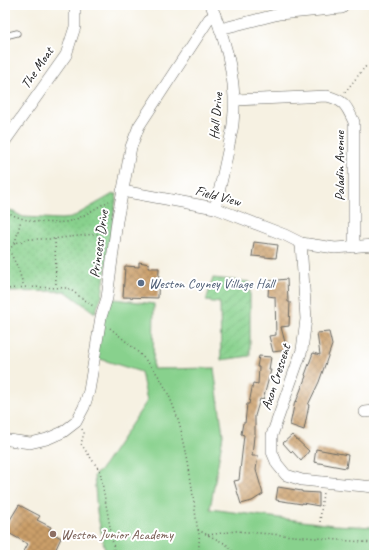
<svg xmlns="http://www.w3.org/2000/svg" width="379" height="560" font-family="Caveat,sans-serif">
<defs>
<pattern id="park-dots" width="8" height="8" patternUnits="userSpaceOnUse"><rect width="8" height="8" fill="#88d18d"/><path d="M2 2h.1M6 6h.1" fill="none" stroke="#75b379" stroke-width="1.8" stroke-linecap="round"/></pattern>
<pattern id="garden-furrows" width="10" height="10" patternUnits="userSpaceOnUse"><rect width="10" height="10" fill="#88d18d"/><path d="M-1 1l2-2M0 10L10 0M9 11l2-2" fill="none" stroke="#75b379"/></pattern>
<pattern id="building-cross-hatch" width="8" height="8" patternUnits="userSpaceOnUse"><rect width="8" height="8" fill="#cb9f69"/><path d="M0 0l8 8M0 8l8-8" fill="none" stroke="#a48156"/></pattern>
</defs>
<rect width="100%" height="100%" fill="#fff"/>
<filter id="ink" filterUnits="userSpaceOnUse"><feTurbulence type="fractalNoise" baseFrequency=".025" numOctaves="2"/><feDisplacementMap in="SourceGraphic" scale="8" xChannelSelector="R" yChannelSelector="G"/><feConvolveMatrix kernelMatrix="1 2 1 2 8 2 1 2 1" color-interpolation-filters="sRGB"/></filter>
<filter id="wash" filterUnits="userSpaceOnUse"><feTurbulence type="fractalNoise" baseFrequency=".012" numOctaves="4" result="noise"/><feDisplacementMap in="SourceGraphic" scale="16" xChannelSelector="R" yChannelSelector="G"/><feGaussianBlur stdDeviation="0.9" result="paint"/><feColorMatrix in="noise" values="0 0 0 0 0 0 0 0 0 0 0 0 0 0 0 0 0 1.4 0 .05"/><feComposite in="paint" operator="in"/></filter>
<g filter="url(#wash)">
<rect width="100%" height="100%" fill="#f6f1e2"/>
<!-- grass -->
<polygon fill="#88d18d" stroke="#527654" points="107,298 154,304 153,369 214,368 223,435 210,509 333,525 374,527 374,555 106,555 97,512 94,475 100,471 147,401 141,372 94,357"/>
<!-- park -->
<polygon fill="url(#park-dots)" stroke="#527654" points="113,194 117,194 102,295 95,313 65,291 5,292 5,203 8,209 23,217 61,219 71,218"/>
<!-- garden -->
<polygon fill="url(#garden-furrows)" stroke="#527654" points="213,278 250,282 250,356 221,360 220,303 206,301"/>
<g id="blocks">
<!-- building -->
<g fill="url(#building-cross-hatch)">
<polygon points="254,242 278,245 276,258 252,256"/>
<polygon points="139,262 149,264 148,268 159,268 158,298 123,297 125,266 139,267"/>
<polygon points="287,279 288,302 290,302 289,326 281,327 287,350 273,352 269,336 276,335 275,297 268,296 269,281"/>
<polygon points="329,332 332,345 319,382 308,405 309,405 304,430 290,425 295,401 296,402 306,376 305,375 313,353 320,355 317,333"/>
<polygon points="259,356 271,357 269,370 271,370 263,400 260,399 255,416 255,437 254,436 252,456 258,456 256,470 263,494 252,501 241,504 234,481 239,480 244,435 241,434 243,423 245,423 247,404 249,404 253,383 258,384 259,367 257,367"/>
<polygon points="292,435 309,451 301,461 292,451 291,452 283,443"/>
<polygon points="316,449 348,455 346,468 314,462"/>
<polygon points="278,487 302,491 302,492 319,493 319,506 302,503 302,504 276,500"/>
<polygon points="19,505 40,516 37,520 51,527 49,531 61,538 53,555 22,555 28,544 5,531 5,528"/>
</g>
</g>
</g>
<g filter="url(#ink)">
<use href="#blocks" fill-opacity="0" stroke="#686761" stroke-width="1"/>
<g fill="none" stroke-linecap="round" stroke-linejoin="round">
<defs>
<polyline id="lane" points="5,36 17,33"/>
<g id="street">
<path d="M 211,5 C 226,41 238,84 233,124 C 232,133 229,142 228,151 C 224,170 220,189 215,208"/>
<polyline points="220,29 279,14 342,8"/>
<path d="M 235,100 L 327,96 C 345,101 346,105 354,122 L 354,247"/>
<polyline points="5,141 66,55 75,27 75,5"/>
<polyline points="122,191 215,208 285,235 301,243 335,248 374,245"/>
<polyline points="301,243 306,319 302,350 272,435 272,452 277,464 286,475 302,480 374,487"/>
<polyline points="365,412 374,411"/>
<polyline points="5,439 9,440 30,443 47,439 63,432 76,422 84,407 89,391 101,317 107,298 117,221 131,147 139,126 209,19 215,15"/>
</g>
</defs>
<!-- lane casing -->
<use href="#lane" stroke="#686761" stroke-width="7"/>
<!-- street casing -->
<use href="#street" stroke="#686761" stroke-width="12"/>
<!-- path -->
<g stroke="#686761" stroke-width="1.5" stroke-dasharray="1 3" stroke-linecap="butt">
<polyline points="345,92 365,67 374,68"/>
<path d="M 5,208 C 13,222 55,225 70,221 C 80,219 99,206 109,201"/>
<polyline points="55,239 56,287"/>
<polyline points="15,243 21,220"/>
<polyline points="9,250 18,268 24,287"/>
<polyline points="5,252 9,250 15,243 30,239 52,239 105,233"/>
<polyline points="5,289 27,287 68,288 93,306"/>
<path d="M 110,328 C 128,343 148,359 161,380 C 186,424 190,476 197,525 C 197,528 199,531 199,534 C 200,540 198,548 199,555"/>
<polyline points="82,429 84,433 81,444 100,471 115,555"/>
<polyline points="320,522 323,492"/>
<polyline points="198,530 226,544 236,555"/>
<polyline points="208,535 236,531 374,543"/>
</g>
<!-- lane -->
<use href="#lane" stroke="#fff" stroke-width="5.5"/>
<!-- street -->
<use href="#street" stroke="#fff" stroke-width="11"/>
</g>
</g>
<!-- markers -->
<circle fill="#5c6f8a" stroke="#fff" stroke-width="1.5" cx="141" cy="283" r="4"/>
<circle fill="#8d6e63" stroke="#fff" stroke-width="1.5" cx="53" cy="534" r="4"/>
<g text-anchor="middle" dominant-baseline="central" stroke-width="4" stroke-linejoin="round" paint-order="stroke">
<!-- street labels -->
<g font-size="14" fill="#1c1c1c" stroke="#fff">
<text transform="translate(37 68) rotate(-56)">The Moat</text>
<text transform="translate(216 116) rotate(-85)">Hall Drive</text>
<text transform="translate(339 166) rotate(-90)">Paladin Avenue</text>
<text transform="translate(218 196) rotate(15)">Field View</text>
<text transform="translate(99 244) rotate(-82)">Princess Drive</text>
<text transform="translate(276 377) rotate(-72)">Axon Crescent</text>
</g>
<!-- service labels -->
<g font-size="14" fill="#4e5e75" stroke="#fff" text-anchor="start">
<text x="149" y="283">Weston Coyney Village Hall</text>
</g>
<!-- education labels -->
<g font-size="14" fill="#785e54" stroke="#fff" text-anchor="start">
<text x="61" y="534">Weston Junior Academy</text>
</g>
</g>
<!-- margin -->
<rect width="379" height="560" fill="none" stroke="#fff" stroke-width="20"/>
</svg>
